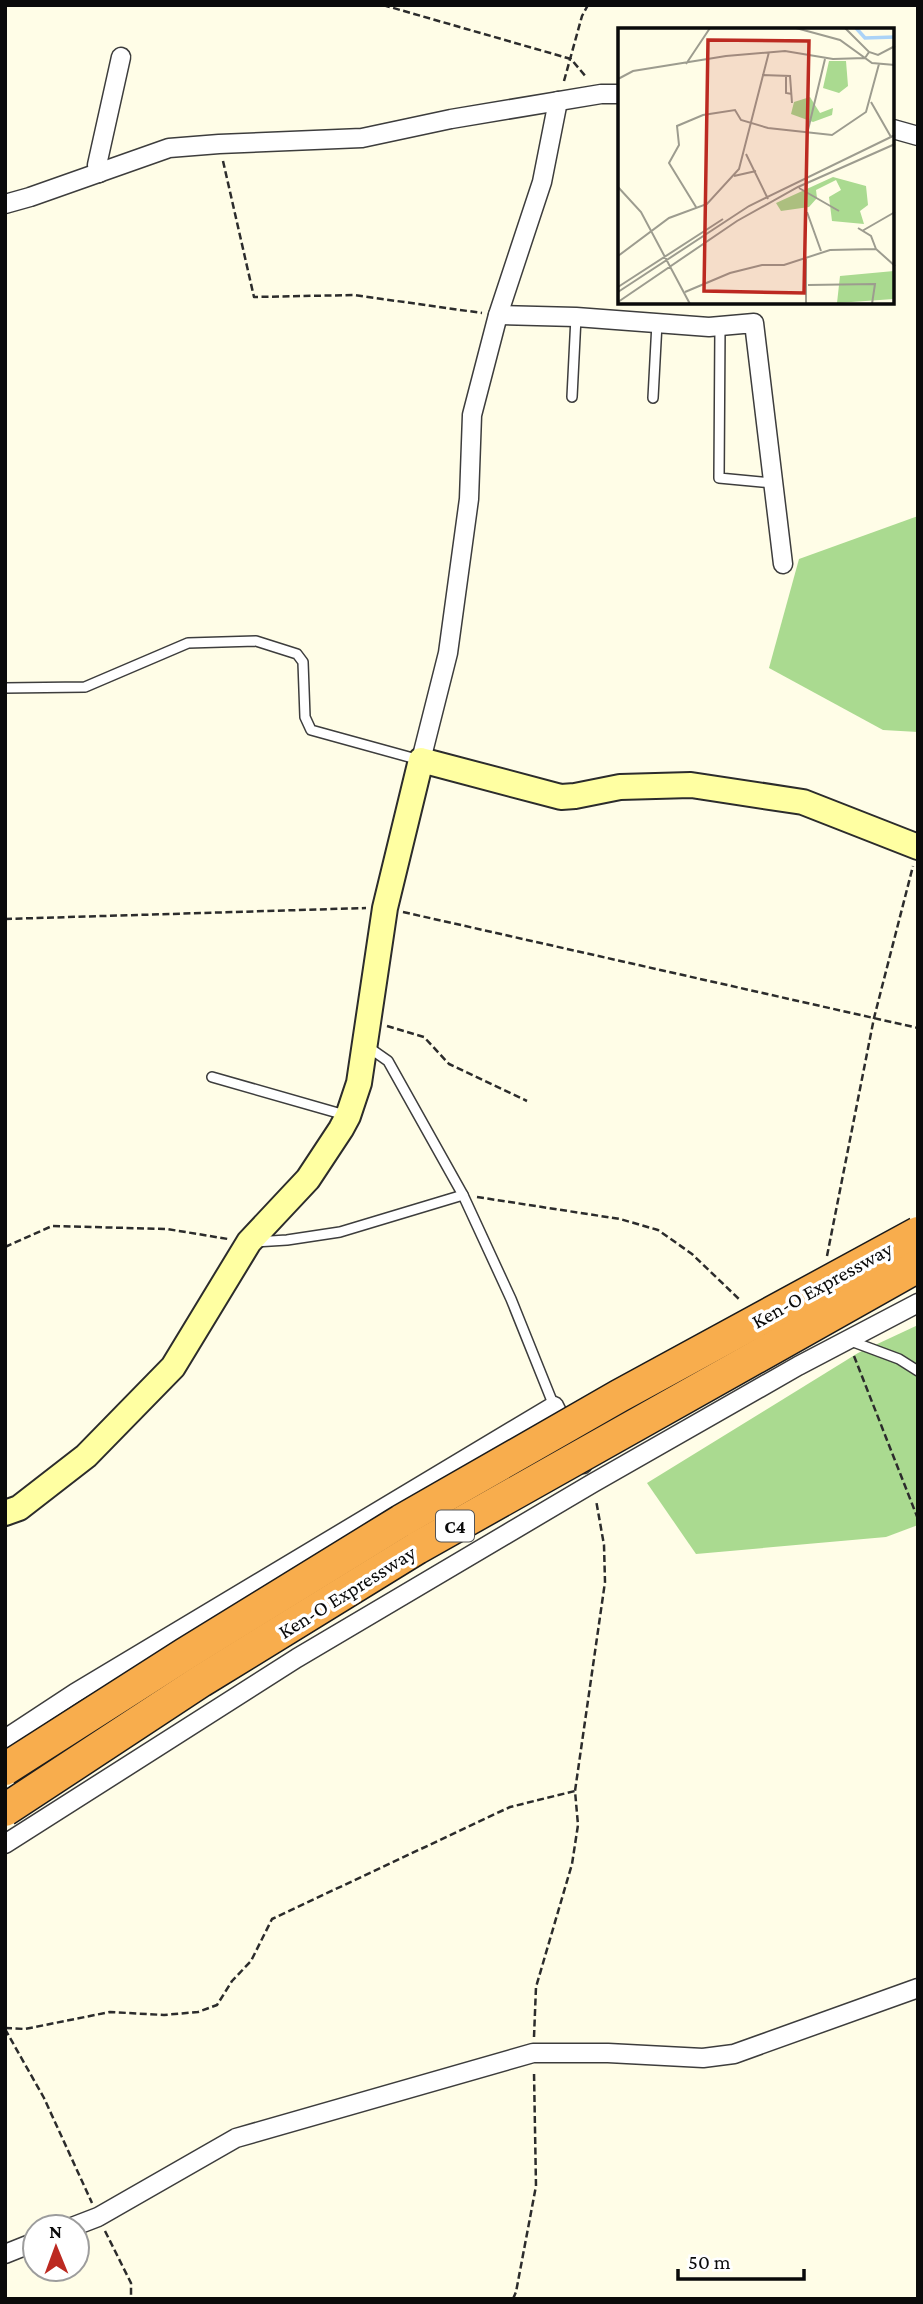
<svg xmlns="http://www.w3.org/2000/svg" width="923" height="2304" font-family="'Crimson Pro',serif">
<rect width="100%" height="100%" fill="#fffde7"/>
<!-- forest -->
<g fill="#aada90">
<polygon points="918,516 918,732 883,730 769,668 799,559"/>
<polygon points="918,1325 918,1525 886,1537 696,1554 647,1483 858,1353"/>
</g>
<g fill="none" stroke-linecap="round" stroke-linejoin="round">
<defs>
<g id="lane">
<polyline points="720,326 719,478 773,483"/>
<polyline points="572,397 576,317"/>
<polyline points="653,398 657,323"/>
<polyline points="5,688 85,687 188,643 256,641 297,654 303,662 305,717 311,730 420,760"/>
<polyline points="368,1047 388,1061 463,1195 511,1299 554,1406"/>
<polyline points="212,1077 345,1115"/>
<polyline points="255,1242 287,1240 340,1232 463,1195"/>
<polyline points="848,1340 899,1359 918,1371"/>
</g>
<g id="street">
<polyline points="893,129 918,136"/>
<polyline points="99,173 97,165 121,57"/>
<polyline points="5,204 30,197 169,148 219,144 362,138 451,119 601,94 620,94"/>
<polyline points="498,315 576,317 709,327 754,323 783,564"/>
<polyline points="421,760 448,653 469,499 472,415 498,315 542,182 558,101"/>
<polyline points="5,1739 75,1693 554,1406 583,1464"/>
<polyline points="5,1844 297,1658 593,1483 798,1366 918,1303"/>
<polyline points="72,2227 98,2217 236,2138 533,2053 608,2053 703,2058 734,2054 918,1988"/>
<polyline points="5,2254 35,2242"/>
</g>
<polyline id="secondary" points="5,1513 19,1508 86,1456 173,1367 249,1242 308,1179 341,1129 348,1116 359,1083 385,908 421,760 561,797 575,796 620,787 691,785 803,802 918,847"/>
</defs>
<!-- lane casing -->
<use href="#lane" stroke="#3d3d3d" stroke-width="12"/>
<!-- street casing -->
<use href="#street" stroke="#3d3d3d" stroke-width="21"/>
<!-- secondary casing -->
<use href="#secondary" stroke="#2c2c2c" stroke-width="28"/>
<!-- path -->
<g stroke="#2c2c2c" stroke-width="2.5" stroke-dasharray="7 3.5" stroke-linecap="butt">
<polyline points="383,5 571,59 587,78"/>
<polyline points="564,81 582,16 588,5"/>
<polyline points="223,161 254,297 354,295 482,313"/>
<polyline points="403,912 918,1028"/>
<polyline points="5,919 366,908"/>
<polyline points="387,1026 424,1037 449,1064 527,1101"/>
<polyline points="477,1197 620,1219 658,1230 692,1254 741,1301"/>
<polyline points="5,1247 52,1226 167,1229 228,1239"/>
<polyline points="827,1256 874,1018 913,866"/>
<polyline points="854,1356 918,1519"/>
<polyline points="5,2028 25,2029 110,2012 164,2015 198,2012 217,2005 232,1981 251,1961 272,1919 510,1807 575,1791"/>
<polyline points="5,2029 44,2098 92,2203"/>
<polyline points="534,2037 536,1987 572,1864 578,1825 575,1791 605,1582 604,1545 596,1500"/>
<polyline points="105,2231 131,2283 131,2299"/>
<polyline points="513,2299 516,2292 536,2186 534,2072"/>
</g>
<!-- lane -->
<use href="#lane" stroke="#fff" stroke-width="9"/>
<!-- street -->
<use href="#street" stroke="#fff" stroke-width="18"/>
<!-- secondary -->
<use href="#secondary" stroke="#ffffa2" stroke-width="24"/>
<defs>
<g id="highway-bridge">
<polyline points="5,1769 185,1654 401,1521 619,1396 918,1233"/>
<polyline points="5,1810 201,1681 417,1548 918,1266"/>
</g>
</defs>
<!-- highway-bridge casing -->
<use href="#highway-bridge" stroke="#1b1b1b" stroke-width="35" stroke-linecap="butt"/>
<!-- highway-bridge -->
<use href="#highway-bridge" stroke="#f8ad4d" stroke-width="32"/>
</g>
<g text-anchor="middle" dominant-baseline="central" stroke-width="7" stroke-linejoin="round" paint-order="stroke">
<!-- shield labels -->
<rect fill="#fff" stroke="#545454" stroke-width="2" x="436" y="1510.5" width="38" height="31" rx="5"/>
<g font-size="19" font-weight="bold" fill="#0a0a0a">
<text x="455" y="1526">C4</text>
</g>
<!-- street labels -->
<g font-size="21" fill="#0a0a0a" stroke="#fff">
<text transform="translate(822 1285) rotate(-29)">Ken-O Expressway</text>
<text transform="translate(347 1592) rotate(-32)">Ken-O Expressway</text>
</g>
</g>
<!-- overview -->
<g transform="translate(618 28)">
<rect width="276" height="276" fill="#fffde7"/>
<path d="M 211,33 L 228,33 L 230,58 L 221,65 L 205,60 ZM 192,69 L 202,85 L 215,80 L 214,87 L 195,94 L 173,86 L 176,74 ZM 215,149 L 248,158 L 250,177 L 242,183 L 246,196 L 214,193 L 211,169 L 223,162 L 218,152 L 198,162 L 199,170 L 191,179 L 163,183 L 158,175 ZM 276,243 L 276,271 L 219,275 L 222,248 Z" fill="#aada90"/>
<path fill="none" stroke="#abd3f7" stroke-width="3.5" d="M 238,0 L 247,10 L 277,9"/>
<path fill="none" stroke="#9d9c8f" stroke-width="2" d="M 178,0 L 222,12 L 254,35 L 277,37M 227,0 L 251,24 L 260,27 L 277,18M 68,36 L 92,0M 144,47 L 172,48 L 174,75M 168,49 L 168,65 L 174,66M 0,51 L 15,43 L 108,28 L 167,23 L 215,31 L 247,30 L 251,24M 253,74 L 273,109M 189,106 L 207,31M 128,126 L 150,171M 116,148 L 138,143M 0,159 L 23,184 L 72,276M 181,160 L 221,183M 78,179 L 51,135 L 61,117 L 59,98 L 85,87 L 117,82 L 123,92 L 150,100 L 214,107 L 248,84 L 261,36M 189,184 L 203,223M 240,200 L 253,208 L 258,221M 244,203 L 277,184M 0,228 L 51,190 L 89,176 L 121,141 L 151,24M 188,230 L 188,276M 190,257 L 257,256 L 254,276M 0,259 L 105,191M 0,264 L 131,178 L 277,107M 67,264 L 112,245 L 144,237 L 166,237 L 212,222 L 258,221 L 277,238M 0,274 L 119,193 L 180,159 L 277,116"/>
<path fill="#bc2a21" fill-opacity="0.15" stroke="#bc2a21" stroke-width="3.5" d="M 90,12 L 191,13 L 186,265 L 86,263 Z"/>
<rect width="276" height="276" fill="none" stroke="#0a0a0a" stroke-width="3.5"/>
</g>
<!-- border -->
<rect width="923" height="2304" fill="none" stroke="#0a0a0a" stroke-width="14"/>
<!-- north arrow -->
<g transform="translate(56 2248) rotate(359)"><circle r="33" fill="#ffffff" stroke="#9d9d9d" stroke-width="2"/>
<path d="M0-5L12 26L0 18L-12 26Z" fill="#bc2a21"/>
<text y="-10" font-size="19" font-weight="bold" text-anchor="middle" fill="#0a0a0a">N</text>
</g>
<!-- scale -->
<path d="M678 2269v10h126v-10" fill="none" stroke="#0a0a0a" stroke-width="3.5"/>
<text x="688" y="2269" font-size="21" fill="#0a0a0a" stroke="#ffffff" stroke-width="5" paint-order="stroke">50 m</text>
</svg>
